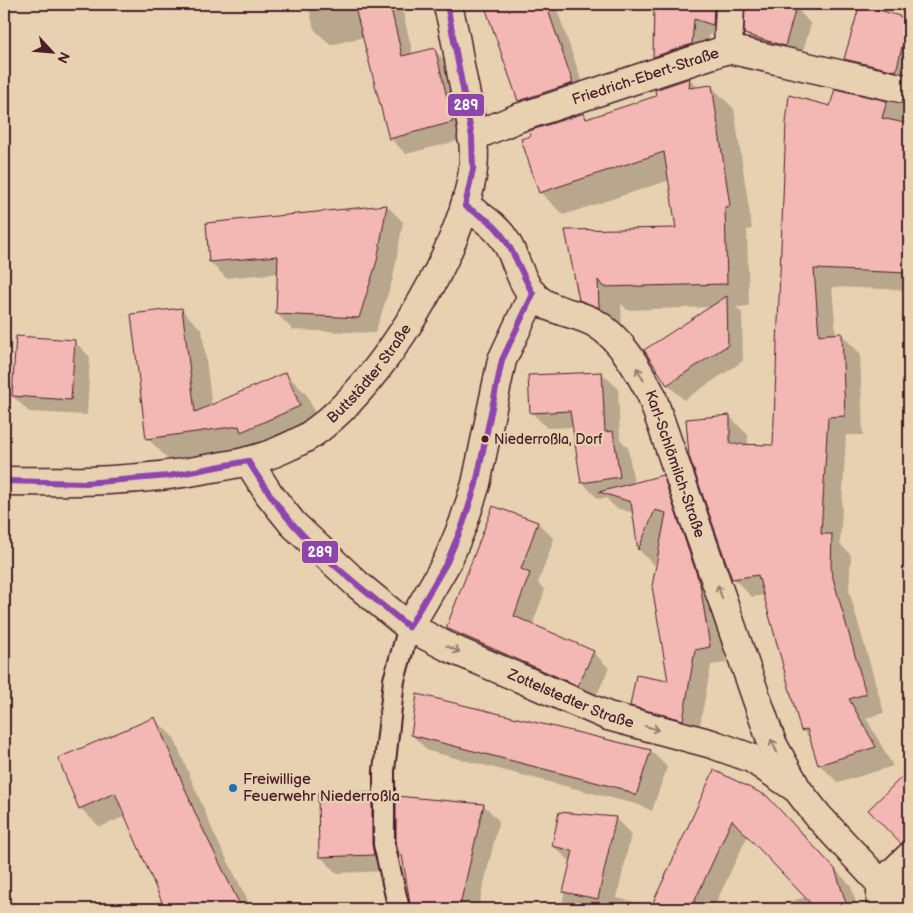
<svg xmlns="http://www.w3.org/2000/svg" width="913" height="913" font-family="'Balsamiq Sans',sans-serif">
<rect width="100%" height="100%" fill="#e7d1b0"/>
<filter id="ink" filterUnits="userSpaceOnUse"><feTurbulence type="fractalNoise" baseFrequency=".02" numOctaves="2"/><feDisplacementMap in="SourceGraphic" scale="10" xChannelSelector="R" yChannelSelector="G"/><feConvolveMatrix kernelMatrix="1 2 1 2 8 2 1 2 1" color-interpolation-filters="sRGB"/></filter>
<g filter="url(#ink)">
<!-- shadow -->
<g fill="#0003">
<polygon points="308,4 401,4 413,55 434,50 450,66 469,138 406,154 390,138 364,37 330,45 314,29"/>
<polygon points="485,4 555,4 588,99 535,117 519,101"/>
<polygon points="656,4 782,4 796,8 811,24 800,61 762,50 746,34 745,4 739,6 729,40 709,34 707,60 670,72 654,57"/>
<polygon points="861,6 909,20 909,89 864,78 845,59"/>
<polygon points="689,79 698,88 711,86 734,109 752,229 747,230 749,306 736,307 742,313 743,361 684,400 668,385 646,351 712,307 627,310 621,303 622,330 603,323 580,299 566,231 678,229 670,180 563,215 540,192 583,114 588,119 657,97"/>
<polygon points="836,91 909,106 909,290 832,287 836,335 841,334 860,353 863,435 846,435 840,544 851,555 849,591 884,713 866,718 893,766 838,783 819,764 811,739 802,730 765,595 752,597 733,578 729,416 748,435 748,446 774,446 831,107"/>
<polygon points="387,206 403,222 393,278 375,333 293,330 277,314 279,273 226,278 210,262 207,224"/>
<polygon points="181,309 202,330 212,406 286,374 307,395 321,428 258,447 168,459 147,438"/>
<polygon points="74,341 90,357 87,415 29,412 13,396"/>
<polygon points="602,373 618,389 620,439 628,448 634,484 662,477 678,493 716,601 726,663 711,665 698,735 648,721 632,705 670,683 658,555 654,565 639,550 634,513 616,508 606,498 598,499 583,483 574,427 547,428 531,412"/>
<polygon points="538,523 554,539 538,583 545,590 532,626 593,652 609,668 594,701 463,644 447,628"/>
<polygon points="418,695 651,751 667,767 652,811 639,805 428,751 412,735"/>
<polygon points="155,719 174,738 215,836 252,909 168,909 126,816 100,827 80,808"/>
<polygon points="715,772 783,813 851,886 858,909 788,909 786,903 806,897 748,835 713,909 561,909 571,862 553,846 615,818 631,834 617,898 652,906"/>
<polygon points="902,779 909,787 909,851 900,842"/>
<polygon points="372,795 388,811 390,871 336,873 321,857"/>
<polygon points="397,797 484,805 499,821 478,909 412,909 404,858 400,854"/>
</g>
<!-- building -->
<g fill="#f3b7b4" stroke="#4a1f2b">
<polygon points="354,4 390,4 402,56 435,48 453,122 389,139"/>
<polygon points="484,4 546,4 573,83 518,101"/>
<polygon points="654,4 714,4 713,25 694,19 692,44 653,57"/>
<polygon points="745,4 797,4 785,46 744,34"/>
<polygon points="860,4 909,19 896,71 844,59"/>
<polygon points="690,78 689,88 712,85 730,206 725,207 727,284 603,287 598,280 599,308 579,300 565,230 676,228 664,152 539,193 521,139 531,136 529,131 584,113 586,119 656,96 655,90"/>
<polygon points="835,89 887,101 882,118 909,124 909,273 814,269 819,335 842,333 845,416 828,417 821,534 832,534 831,571 866,694 849,699 876,747 818,765 807,729 801,731 758,575 732,579 689,456 686,419 730,415 730,444 773,445 786,124 789,95 830,106"/>
<polygon points="387,205 377,261 359,318 276,314 278,256 209,262 206,223"/>
<polygon points="727,296 728,345 667,385 644,350"/>
<polygon points="182,308 195,412 286,372 300,406 241,432 239,426 146,439 131,314"/>
<polygon points="16,336 75,340 71,400 12,396"/>
<polygon points="602,372 605,432 613,431 620,477 581,483 570,411 530,413 528,375"/>
<polygon points="663,475 700,584 710,647 695,650 683,720 630,706 636,675 668,681 652,586 666,513 655,510 638,550 631,502 599,492"/>
<polygon points="493,506 538,522 521,569 530,573 514,616 594,651 578,686 446,628"/>
<polygon points="417,694 651,750 636,796 622,789 411,735"/>
<polygon points="155,717 196,815 242,909 165,909 115,793 79,809 58,758"/>
<polygon points="714,770 767,796 835,869 848,909 816,909 732,820 691,909 650,909"/>
<polygon points="909,770 909,842 901,844 868,810"/>
<polygon points="359,792 372,793 372,844 374,855 319,857 318,793"/>
<polygon points="396,796 484,804 459,909 411,909 402,855 399,855 396,843"/>
<polygon points="559,812 616,817 598,899 563,892 573,851 552,846"/>
</g>
<g fill="none" stroke-linecap="round" stroke-linejoin="round">
<defs>
<polyline id="service" points="399,909 384,844 384,771 394,680 409,627"/>
<g id="minor">
<polyline points="728,49 730,4"/>
<path id="s1" d="M 472,137 L 518,118 L 728,49 L 909,90"/>
<path id="s2" d="M 465,206 C 483,218 499,227 509,247 C 517,262 521,282 533,295 C 550,312 575,312 595,323 C 622,339 637,368 651,394 L 772,743 L 795,785"/>
<path id="s3" d="M 248,461 L 269,494 L 293,524 L 357,584 L 409,627 L 450,648 L 608,716 L 712,744 L 751,758 L 797,789 L 818,816 L 881,884 L 909,908"/>
<polyline points="409,627 447,562 463,524 476,484 502,360 533,294"/>
<polyline points="881,903 881,884 909,857"/>
</g>
<g id="secondary">
<path id="s4" d="M 4,481 C 75,482 141,482 212,468 C 235,464 259,460 281,450 C 292,445 304,440 313,433 C 381,385 462,252 473,170 C 477,138 467,102 461,71 C 457,48 454,25 447,4"/>
</g>
</defs>
<!-- service casing -->
<use href="#service" stroke="#4a1f2b" stroke-width="24"/>
<!-- minor casing -->
<use href="#minor" stroke="#4a1f2b" stroke-width="31"/>
<!-- secondary casing -->
<use href="#secondary" stroke="#4a1f2b" stroke-width="31"/>
<!-- service -->
<use href="#service" stroke="#e7d1b0" stroke-width="20"/>
<!-- minor -->
<use href="#minor" stroke="#e7d1b0" stroke-width="28"/>
<!-- secondary -->
<use href="#secondary" stroke="#e7d1b0" stroke-width="28"/>
<defs>
<g id="bus-1">
<polyline points="447,4 472,137 473,169 465,206"/>
<path d="M 465,206 C 475,213 489,219 497,229 C 513,247 521,273 533,294"/>
<path d="M 248,461 C 262,483 275,504 292,523 C 326,562 369,594 409,627"/>
<polyline points="4,481 85,483 169,476 248,461"/>
<polyline points="409,627 447,562 463,524 476,484 502,360 533,294"/>
</g>
</defs>
<!-- bus-1 casing -->
<use href="#bus-1" stroke="#e7d1b0" stroke-width="10"/>
<!-- bus-1 -->
<use href="#bus-1" stroke="#8e44ad" stroke-width="6"/>
</g>
<!-- one-way arrows -->
<defs><path id="oneway-shaft" d="M-6 0H5M1.5-3L5.5 0L1.5 3" fill="none" stroke-width="1.6" stroke-linecap="round" stroke-linejoin="round" transform="scale(1.25)"/></defs>
<g stroke="#98786e">
<use href="#oneway-shaft" transform="translate(640 374) rotate(-119)"/>
<use href="#oneway-shaft" transform="translate(720 592) rotate(-109)"/>
<use href="#oneway-shaft" transform="translate(453 649) rotate(24)"/>
<use href="#oneway-shaft" transform="translate(652 728) rotate(15)"/>
<use href="#oneway-shaft" transform="translate(774 746) rotate(-115)"/>
</g>
</g>
<!-- markers -->
<circle fill="#4a1f2b" stroke="#e7d1b0" stroke-width="2" cx="485" cy="439" r="4.5"/>
<circle fill="#1f6fb2" stroke="#e7d1b0" stroke-width="2" cx="233" cy="788" r="5"/>
<g text-anchor="middle" dominant-baseline="central" stroke-width="4.5" stroke-linejoin="round" paint-order="stroke">
<!-- bus labels -->
<g font-size="14" fill="#4a1f2b" stroke="#e7d1b0" text-anchor="start">
<text x="494" y="439">Niederroßla, Dorf</text>
</g>
<!-- street labels -->
<g font-size="15" fill="#4a1f2b" stroke="#e7d1b0">
<text stroke="none"><textPath href="#s1" startOffset="184">Friedrich-Ebert-Straße</textPath></text>
<text stroke="none"><textPath href="#s4" startOffset="399">Buttstädter Straße</textPath></text>
<text stroke="none"><textPath href="#s2" startOffset="349">Karl-Schlömilch-Straße</textPath></text>
<text stroke="none"><textPath href="#s3" startOffset="410">Zottelstedter Straße</textPath></text>
</g>
<!-- poi labels -->
<g font-size="15" fill="#4a1f2b" stroke="#e7d1b0" text-anchor="start">
<text x="243" y="779">Freiwillige<tspan x="243" dy="17">Feuerwehr Niederroßla</tspan></text>
</g>
</g>
<g stroke="#e7d1b0" stroke-width="2">
<rect x="447" y="93" width="38" height="24" rx="5" fill="#8e44ad"/>
<rect x="301" y="540" width="38" height="24" rx="5" fill="#8e44ad"/>
</g>
<g font-size="14" text-anchor="middle" font-weight="bold" fill="#fff">
<text x="466" y="110">289</text>
<text x="320" y="557">289</text>
</g>
<!-- margin -->
<rect width="913" height="913" fill="none" stroke="#e7d1b0" stroke-width="20"/>
<rect x="10" y="10" width="893" height="893" fill="none" stroke="#4a1f2b" stroke-width="2" filter="url(#ink)"/>
<!-- north arrow -->
<g transform="translate(52 52) rotate(116)" stroke="#e7d1b0" stroke-width="4" paint-order="stroke">
<path d="M0-4L9 19L0 12L-9 19Z" fill="#4a1f2b"/>
<text y="-8" font-size="14" font-weight="bold" text-anchor="middle" fill="#4a1f2b">N</text>
</g>
</svg>
